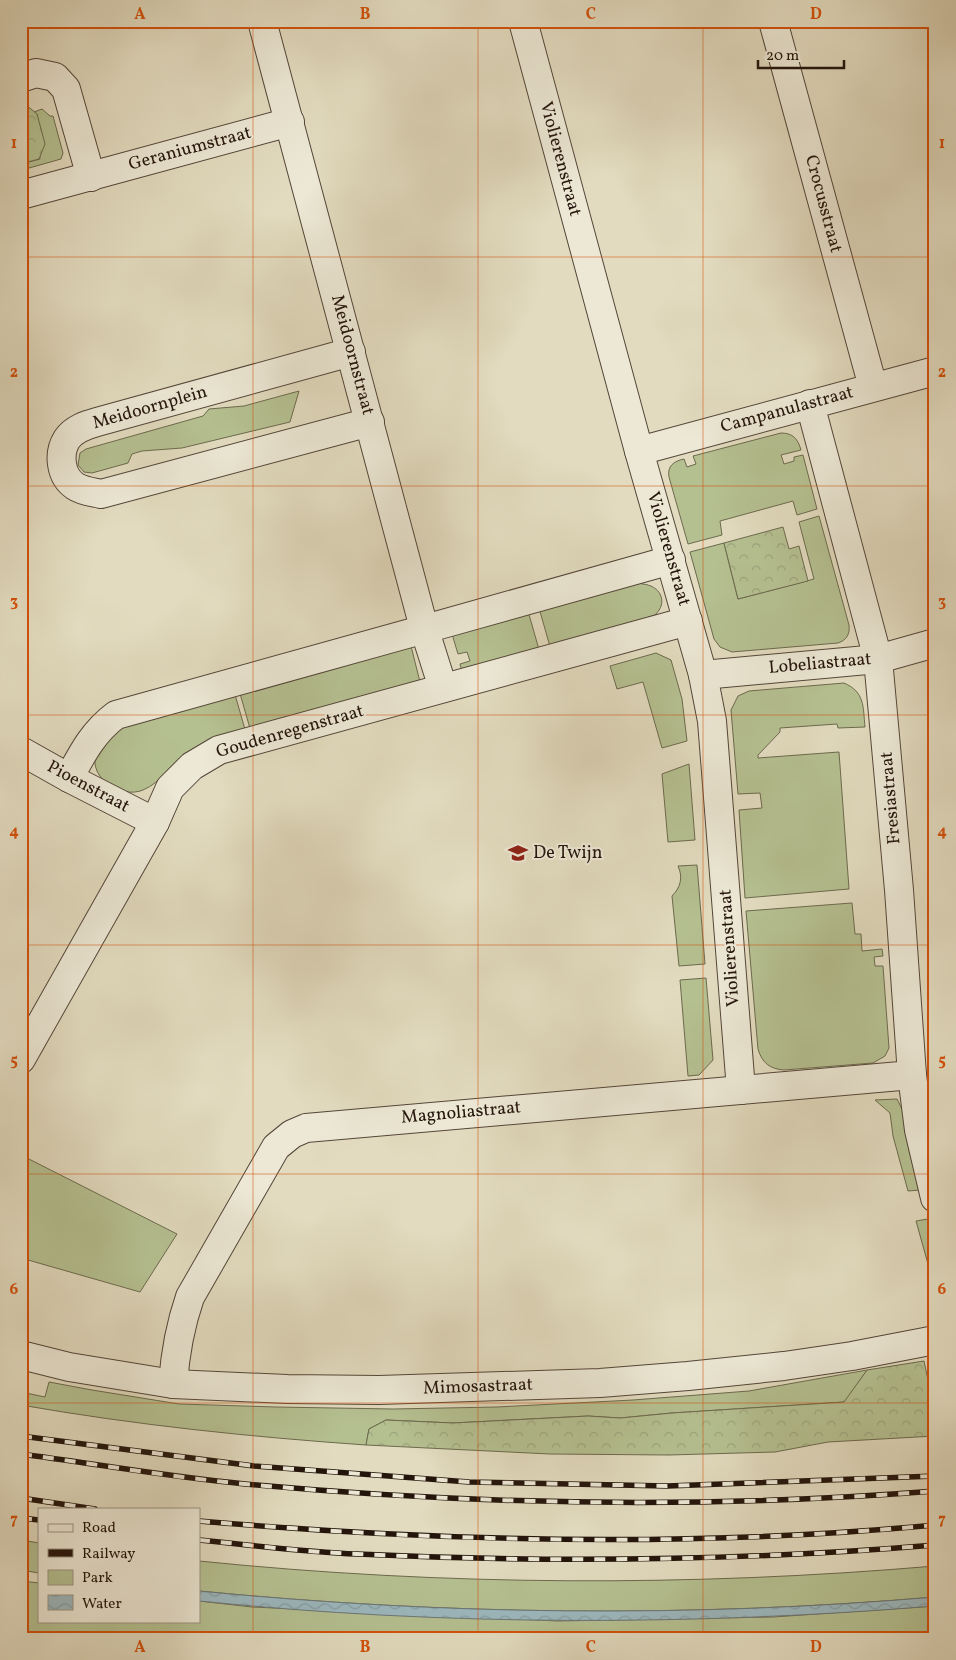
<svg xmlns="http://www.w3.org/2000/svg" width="956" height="1660" font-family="Vollkorn,serif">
<defs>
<pattern id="forest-crowns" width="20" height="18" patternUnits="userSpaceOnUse" patternTransform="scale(1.25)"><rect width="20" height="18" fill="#b5c091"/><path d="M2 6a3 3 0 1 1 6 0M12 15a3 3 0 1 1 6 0" fill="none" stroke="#9ca47c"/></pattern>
<pattern id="water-waves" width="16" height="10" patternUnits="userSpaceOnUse" patternTransform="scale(1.25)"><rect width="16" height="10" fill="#9cb8be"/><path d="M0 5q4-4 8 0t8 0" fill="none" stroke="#869da2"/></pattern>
</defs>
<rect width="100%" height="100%" fill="#e2dbbf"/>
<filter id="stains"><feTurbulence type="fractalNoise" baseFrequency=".004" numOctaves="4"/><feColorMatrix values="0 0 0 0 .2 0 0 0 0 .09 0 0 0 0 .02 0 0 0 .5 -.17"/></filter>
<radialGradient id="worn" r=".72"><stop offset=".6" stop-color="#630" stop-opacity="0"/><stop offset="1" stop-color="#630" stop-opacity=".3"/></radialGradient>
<!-- green -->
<g fill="#b5c091" stroke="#6c6a4e">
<polygon points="42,109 50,116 53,116 63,153 61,159 22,170 21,164 40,159 37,114 34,112"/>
<polygon points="299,391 290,422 182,448 142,451 132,454 128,463 92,473 84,472 78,465 80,453 86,449 203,416 209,409 244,406"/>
<path d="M 781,433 C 793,433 798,439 801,450 L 781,455 L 784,464 L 794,461 L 794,457 L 803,455 L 817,509 L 797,515 L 793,501 L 720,521 L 722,535 L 688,544 L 669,477 C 667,466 674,461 684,459 L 687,467 L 696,464 L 693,456 Z"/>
<path d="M 819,516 L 849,625 C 850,634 847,640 838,643 L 732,652 L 720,647 L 714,639 L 690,552 L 724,543 L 738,599 L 814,579 L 799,522 Z"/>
<path d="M 642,580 L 642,584 C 660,585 669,602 655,615 L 551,650 L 539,608 Z"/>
<polygon points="528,611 540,653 462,671 460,664 470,661 467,652 458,654 452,634"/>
<polygon points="411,646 420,682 251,732 239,690"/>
<polygon points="656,653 671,660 682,699 687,741 662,748 643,682 617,689 610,666"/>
<path d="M 844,683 C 865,692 863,707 865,727 L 838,728 L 837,724 L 780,728 L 780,732 L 758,755 L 758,758 L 839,752 L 849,889 L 745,898 L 739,810 L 762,808 L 760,793 L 738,794 L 731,710 L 738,696 L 749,691 Z"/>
<path d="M 234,691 L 246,733 C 227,740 206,745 188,754 C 171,763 161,783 143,790 C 122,799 88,779 96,753 C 99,744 108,735 113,727 Z"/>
<polygon points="689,764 695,840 668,842 662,774"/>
<path d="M 697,865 L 705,964 L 679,966 L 672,896 C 681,887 683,877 678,866 Z"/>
<path d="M 852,903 L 855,934 L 861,934 L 862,951 L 882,949 L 883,956 L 874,957 L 875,966 L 883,966 L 889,1048 L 885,1056 L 873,1063 L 784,1070 C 770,1069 762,1063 758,1049 L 746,911 Z"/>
<polygon points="706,978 713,1060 699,1075 688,1076 680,980"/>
<polygon points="897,1099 903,1111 909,1150 920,1190 908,1191 893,1136 890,1113 875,1100"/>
<polygon points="21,1155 177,1234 140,1292 21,1258"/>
<polygon points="928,1219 935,1243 935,1289 916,1221"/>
<path d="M 867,1370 L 845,1402 L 672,1413 L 620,1418 L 588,1416 L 453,1423 L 386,1420 L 369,1429 L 366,1445 C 251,1437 135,1425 21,1405 L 21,1392 L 45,1397 L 49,1382 L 92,1390 L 179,1404 L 276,1407 L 393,1409 L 497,1407 L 633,1400 L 749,1391 Z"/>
<polygon points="21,1540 39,1543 39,1573 21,1570"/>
<path d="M 199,1561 C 444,1586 690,1587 935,1566 L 935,1597 C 690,1618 443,1615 199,1591 Z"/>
<polygon points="21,1581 39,1583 39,1621 199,1621 199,1601 252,1607 558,1621 773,1617 935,1606 935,1639 21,1639"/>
</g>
<!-- forest -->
<g fill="url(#forest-crowns)" stroke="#6c6a4e">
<polygon points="25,104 37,114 45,144 39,159 21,164 21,105"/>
<polygon points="783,527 789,549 799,546 808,581 738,599 724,543"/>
<polygon points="924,1361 928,1380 934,1380 935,1383 935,1436 828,1442 775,1452 669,1455 550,1454 366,1445 369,1429 386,1420 453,1423 588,1416 620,1418 672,1413 844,1402 867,1370"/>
</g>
<!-- water -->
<path fill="url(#water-waves)" stroke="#6c7777" d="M 199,1591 C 443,1615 690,1618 935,1597 L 935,1606 C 690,1626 443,1626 199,1601 Z"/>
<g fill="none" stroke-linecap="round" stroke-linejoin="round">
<defs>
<g id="minor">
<polyline points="262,21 424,628 443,688"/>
<polyline points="523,21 639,451 703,675 712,721 741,1090"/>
<polyline points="773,21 873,387"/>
<polyline points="21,78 36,73 55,77 66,89 91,177"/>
<polyline points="21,195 290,122"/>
<path d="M 351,352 L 97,422 C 86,425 74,429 67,439 C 58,453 60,476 75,486 C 82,491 92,492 101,494 L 370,422"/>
<polyline points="810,404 878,659 899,890 912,1075 919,1130 935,1198"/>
<polyline points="639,451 935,371"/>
<polyline points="703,675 878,659 935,643"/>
<polyline points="21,751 69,778 155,822"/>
<path d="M 69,778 C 82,754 93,732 116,715 C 301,665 486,611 671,560"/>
<polyline points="21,1059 155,822 170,788 192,766 219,750 688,621"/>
<polyline points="21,1355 69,1367 173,1384 287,1389 379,1390 600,1383 688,1376 784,1366 852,1356 935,1340"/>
<path d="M 173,1384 C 175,1354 180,1326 190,1297 L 276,1147 L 292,1134 L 306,1128 L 912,1075"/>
</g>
</defs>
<!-- minor casing -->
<use href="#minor" stroke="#544639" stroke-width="30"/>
<!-- minor -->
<use href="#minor" stroke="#ece8d5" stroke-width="28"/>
<defs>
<g id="rail">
<polyline points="21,1436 254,1466 469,1482 667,1486 935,1476"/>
<path d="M 21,1454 C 96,1464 170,1477 245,1484 C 474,1505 706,1509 935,1491"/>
<polyline points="21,1498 95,1509"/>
<polyline points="21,1518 39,1520"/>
<path d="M 199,1521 C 444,1542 690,1548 935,1525"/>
<path d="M 199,1540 C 251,1545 304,1552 357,1554 C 550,1563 743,1561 935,1545"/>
</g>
</defs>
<!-- rail casing -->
<use href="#rail" stroke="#24150c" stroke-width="5.5"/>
<!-- rail -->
<use href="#rail" stroke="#ece8d5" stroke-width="4" stroke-dasharray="11" stroke-linecap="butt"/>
</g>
<!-- grid -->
<path fill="none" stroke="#d4520c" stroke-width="1" stroke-opacity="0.55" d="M 253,21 L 253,1639M 478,21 L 478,1639M 703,21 L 703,1639M 21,257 L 935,257M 21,486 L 935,486M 21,715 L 935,715M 21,945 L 935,945M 21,1174 L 935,1174M 21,1403 L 935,1403"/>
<!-- icons -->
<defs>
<symbol id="school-bare" viewBox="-9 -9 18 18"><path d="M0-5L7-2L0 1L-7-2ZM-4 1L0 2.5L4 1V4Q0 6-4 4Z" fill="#8f2418" stroke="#ece8d5" stroke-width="2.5" paint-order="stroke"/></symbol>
</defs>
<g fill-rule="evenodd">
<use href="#school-bare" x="504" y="839" width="28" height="28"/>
</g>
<g text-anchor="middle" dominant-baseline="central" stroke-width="4" stroke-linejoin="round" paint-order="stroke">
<!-- street labels -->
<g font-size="18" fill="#24150c" stroke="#ece8d5">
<text transform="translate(190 149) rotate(-15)">Geraniumstraat</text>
<text transform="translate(560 159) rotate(75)">Violierenstraat</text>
<text transform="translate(823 204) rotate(75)">Crocusstraat</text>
<text transform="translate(352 355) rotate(75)">Meidoornstraat</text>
<text transform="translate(150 408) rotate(-16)">Meidoornplein</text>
<text transform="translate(787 410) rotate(-15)">Campanulastraat</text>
<text transform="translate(668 549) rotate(74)">Violierenstraat</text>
<text transform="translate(820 664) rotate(-5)">Lobeliastraat</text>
<text transform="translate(290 732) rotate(-16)">Goudenregenstraat</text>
<text transform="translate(88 787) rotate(28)">Pioenstraat</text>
<text transform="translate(891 798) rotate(-95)">Fresiastraat</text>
<text transform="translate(730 948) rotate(-94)">Violierenstraat</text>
<text transform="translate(461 1113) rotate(-5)">Magnoliastraat</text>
<text transform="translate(478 1387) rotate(-2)">Mimosastraat</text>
</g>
<!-- poi labels -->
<g font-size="18" fill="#24150c" stroke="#ece8d5" text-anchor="start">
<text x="533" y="853">De Twijn</text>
</g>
</g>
<!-- margin -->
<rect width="956" height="1660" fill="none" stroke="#e2dbbf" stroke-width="55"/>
<!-- legend -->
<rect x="38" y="1508" width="162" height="115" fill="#ece8d5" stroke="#9c9485"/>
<rect x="48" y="1524" width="25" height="8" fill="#ece8d5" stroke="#9c9485"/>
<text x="82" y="1532" font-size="15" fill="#24150c">Road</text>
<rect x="48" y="1549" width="25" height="8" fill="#24150c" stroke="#9c9485"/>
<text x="82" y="1558" font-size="15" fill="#24150c">Railway</text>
<rect x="48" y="1570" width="25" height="15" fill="#b5c091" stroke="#9c9485"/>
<text x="82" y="1582" font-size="15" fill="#24150c">Park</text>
<rect x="48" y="1595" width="25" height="15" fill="url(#water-waves)" stroke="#9c9485"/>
<text x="82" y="1608" font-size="15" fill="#24150c">Water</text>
<!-- scale -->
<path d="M758 60v8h86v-8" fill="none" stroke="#24150c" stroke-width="2.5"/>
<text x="766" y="60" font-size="15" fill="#24150c" stroke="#ece8d5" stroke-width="4" paint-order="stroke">20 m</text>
<rect x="28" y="28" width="900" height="1604" fill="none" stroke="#d4520c" stroke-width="2"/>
<g font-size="16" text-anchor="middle" font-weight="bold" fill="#d4520c">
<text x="140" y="19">A</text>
<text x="365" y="19">B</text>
<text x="591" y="19">C</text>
<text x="816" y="19">D</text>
<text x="14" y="148">1</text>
<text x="942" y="148">1</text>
<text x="14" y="377">2</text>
<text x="942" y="377">2</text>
<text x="14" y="606">3</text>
<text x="942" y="606">3</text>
<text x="14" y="836">4</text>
<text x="942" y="836">4</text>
<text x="14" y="1065">5</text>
<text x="942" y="1065">5</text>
<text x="14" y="1294">6</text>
<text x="942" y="1294">6</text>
<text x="14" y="1524">7</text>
<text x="942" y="1524">7</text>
<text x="140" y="1652">A</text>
<text x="365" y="1652">B</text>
<text x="591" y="1652">C</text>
<text x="816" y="1652">D</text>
</g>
<rect width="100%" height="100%" filter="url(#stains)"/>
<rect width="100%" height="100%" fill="url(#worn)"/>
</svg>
